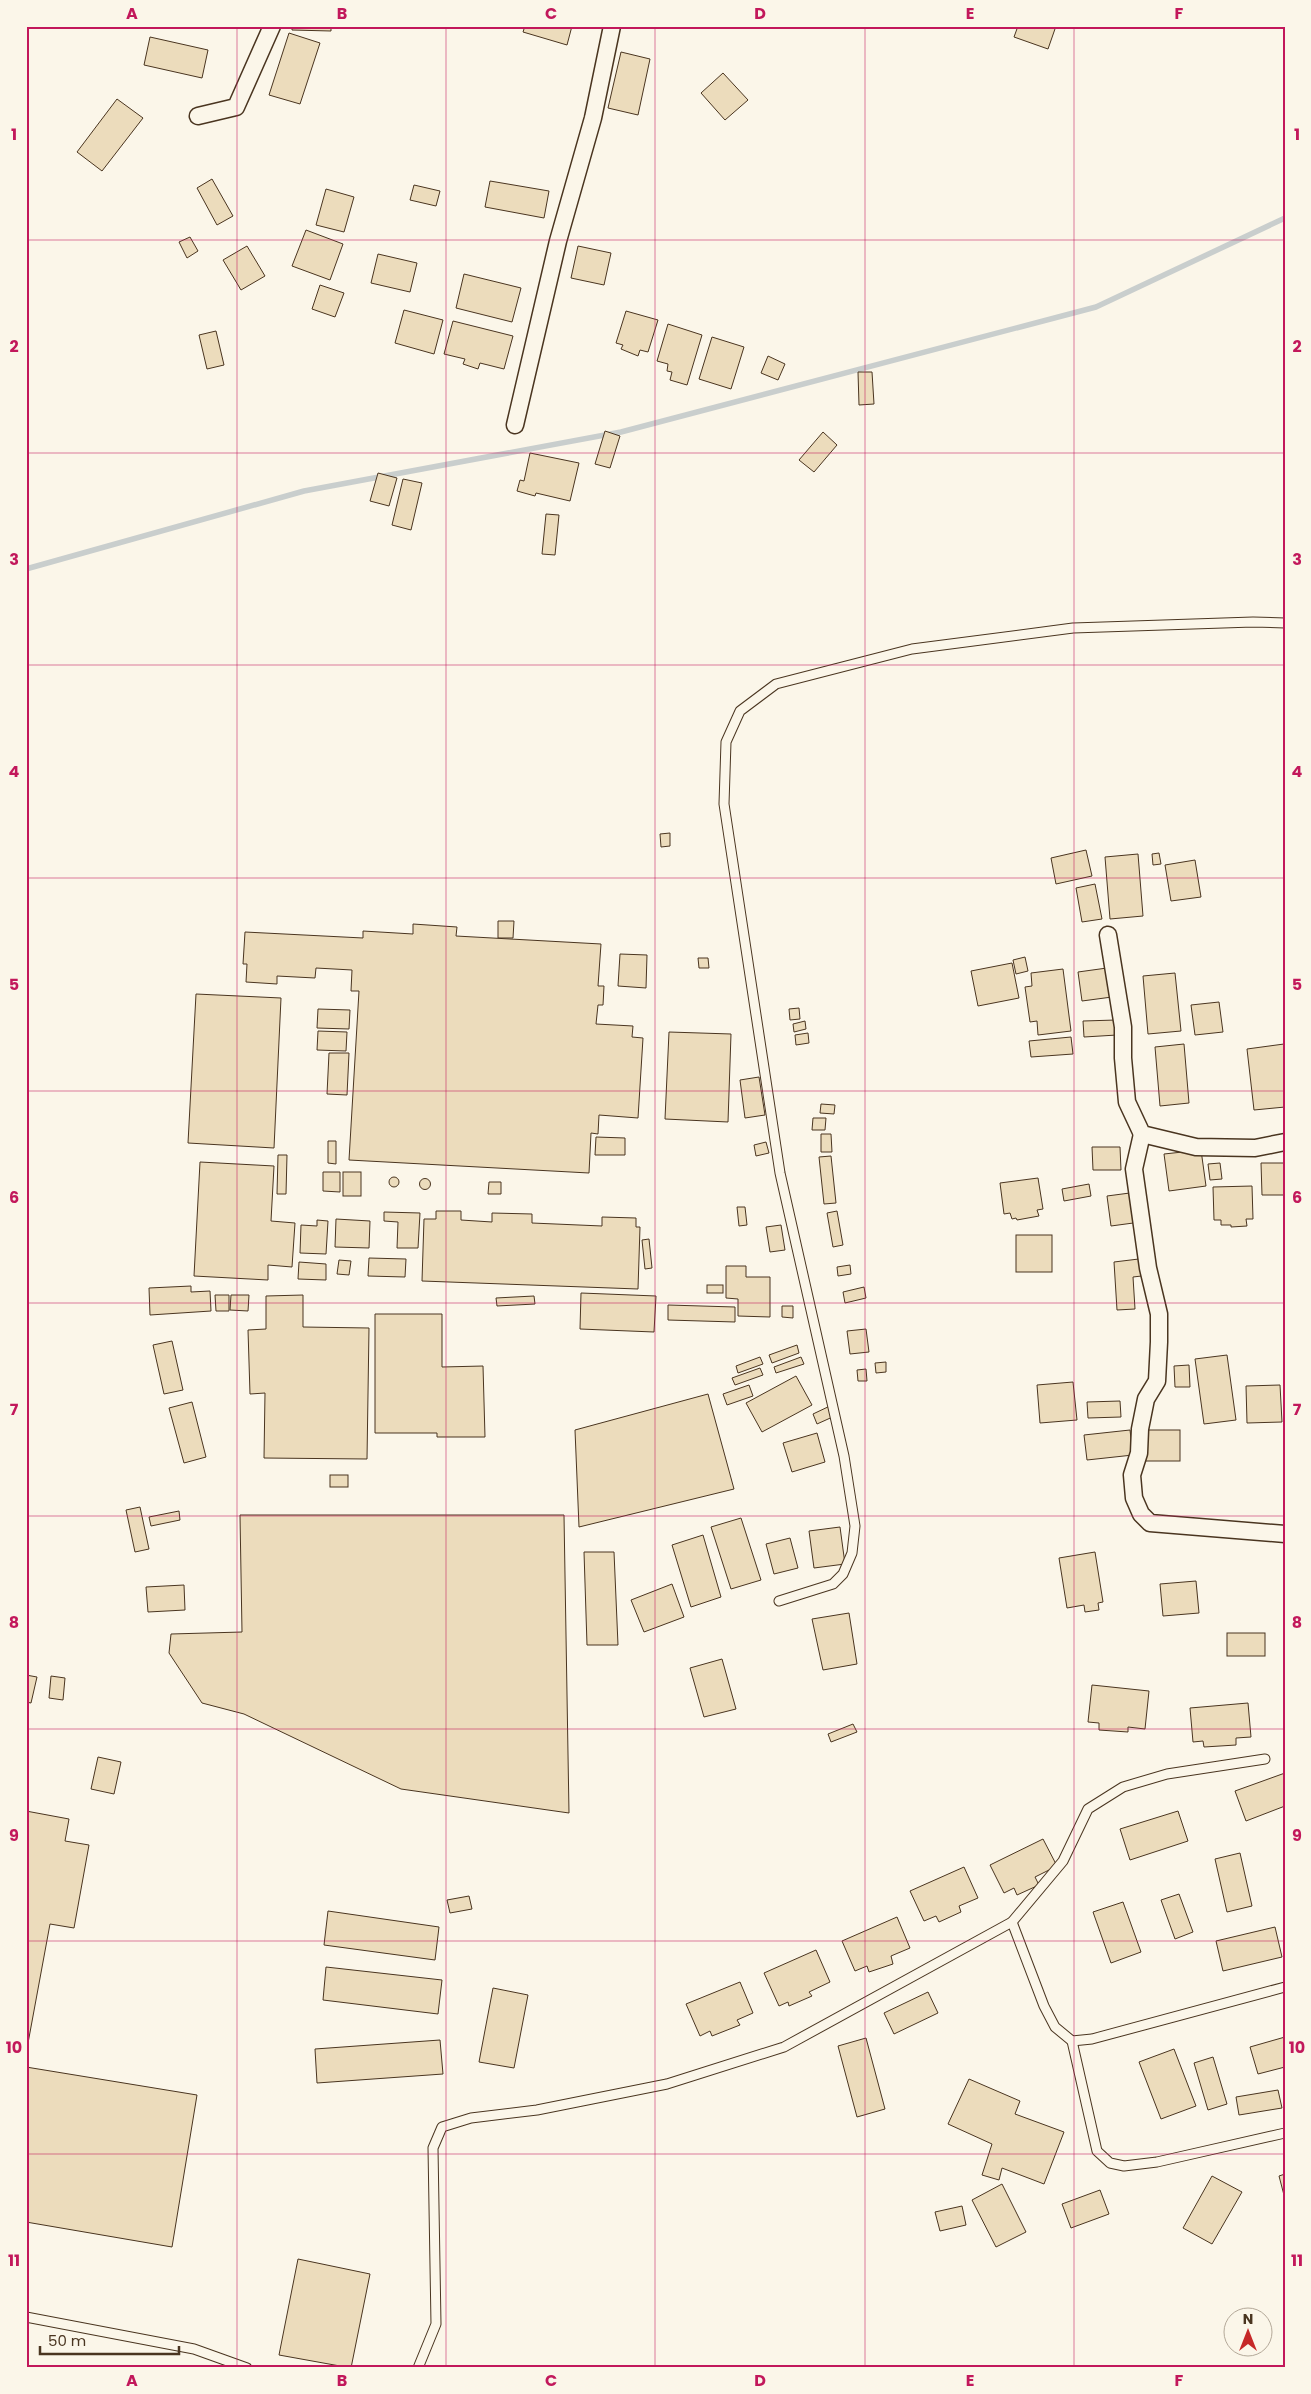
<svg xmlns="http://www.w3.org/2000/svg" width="1311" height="2394" font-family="Poppins,sans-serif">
<rect width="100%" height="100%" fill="#fbf6e9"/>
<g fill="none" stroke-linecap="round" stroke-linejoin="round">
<!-- stream -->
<polyline stroke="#c9cecd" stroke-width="5.5" points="26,569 304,491 621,432 1096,307 1285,218"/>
</g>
<!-- building -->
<g fill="#ecdcbc" stroke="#4a3520">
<polygon points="292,26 331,26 331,31 292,30"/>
<polygon points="525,26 572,26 567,45 523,32"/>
<polygon points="1018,26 1056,26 1048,49 1014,37"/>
<polygon points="289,33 320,43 300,104 269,95"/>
<polygon points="150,37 208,50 202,78 144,65"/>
<polygon points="621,52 650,59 638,115 608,108"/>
<polygon points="723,73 748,100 725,120 701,93"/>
<polygon points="117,99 143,118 102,171 77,152"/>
<polygon points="212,179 233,216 217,225 197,188"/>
<polygon points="490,181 549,191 544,218 485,207"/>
<polygon points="414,185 440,191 436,206 410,200"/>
<polygon points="326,189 354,197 344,232 316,225"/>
<polygon points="306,230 343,244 330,280 292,266"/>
<polygon points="190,237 198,251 187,258 179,242"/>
<polygon points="247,246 265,276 241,290 223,260"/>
<polygon points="578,246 611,253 604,285 571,278"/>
<polygon points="378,254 417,263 410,292 371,283"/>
<polygon points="464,274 521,288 512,322 456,308"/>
<polygon points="320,285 344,293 335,317 312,309"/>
<polygon points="404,310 443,320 434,354 395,343"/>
<polygon points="626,311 658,320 648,352 640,350 638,356 621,349 623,345 616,343"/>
<polygon points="453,321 513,336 504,369 480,363 478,369 463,364 465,359 444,354"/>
<polygon points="668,324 702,335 687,385 670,380 672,372 667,371 668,364 657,361"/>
<polygon points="216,331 224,365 207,369 199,335"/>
<polygon points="712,337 744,347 731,389 699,379"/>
<polygon points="768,356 785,364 778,380 761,373"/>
<polygon points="858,372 872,372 874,404 859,405"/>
<polygon points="605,431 620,436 610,468 595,464"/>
<polygon points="823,432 837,445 814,472 799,460"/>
<polygon points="530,453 579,463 570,501 536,493 535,496 517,491 520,480 524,481"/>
<polygon points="378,473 397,478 389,506 370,501"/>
<polygon points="403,479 422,483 411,530 392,525"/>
<polygon points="546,514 559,515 555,555 542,554"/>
<polygon points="670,833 670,846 661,847 660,834"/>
<polygon points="1086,850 1092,876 1056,884 1051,858"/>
<polygon points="1159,853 1161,864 1153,865 1152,854"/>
<polygon points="1138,854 1143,916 1110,919 1105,857"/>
<polygon points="1195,860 1201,897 1171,901 1165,865"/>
<polygon points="1095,884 1102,919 1082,922 1076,888"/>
<polygon points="498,921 514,921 513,938 498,938"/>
<polygon points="413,924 457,927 456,936 601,944 598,986 604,986 603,1005 598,1005 596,1024 633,1026 632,1037 643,1038 638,1118 599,1115 598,1134 591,1133 589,1173 349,1160 359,991 351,991 352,970 316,968 315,978 277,976 277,984 246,982 247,964 243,964 245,932 363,938 363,931 413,934"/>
<polygon points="620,954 647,955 646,988 618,986"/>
<polygon points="1025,957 1028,971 1016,974 1013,960"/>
<polygon points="698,958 708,958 709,968 699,968"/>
<polygon points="1012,963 1019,998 978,1006 971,971"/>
<polygon points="1107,968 1112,997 1082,1001 1078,972"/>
<polygon points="1063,969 1071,1031 1038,1035 1037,1021 1030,1022 1025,987 1032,986 1031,973"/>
<polygon points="1175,973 1181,1031 1148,1034 1143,976"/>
<polygon points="196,994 281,998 274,1148 188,1143"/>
<polygon points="1219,1002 1223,1032 1195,1035 1191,1005"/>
<polygon points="799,1008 800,1019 790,1020 789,1009"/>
<polygon points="318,1009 350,1010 349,1029 317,1028"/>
<polygon points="1116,1020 1117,1035 1084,1037 1083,1021"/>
<polygon points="805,1021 806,1029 794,1032 793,1024"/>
<polygon points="318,1031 347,1032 346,1051 317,1050"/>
<polygon points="669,1032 731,1034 728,1122 665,1119"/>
<polygon points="808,1033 809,1043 796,1045 795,1035"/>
<polygon points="1071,1037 1073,1054 1031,1057 1029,1041"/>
<polygon points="1184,1044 1189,1103 1160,1106 1155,1047"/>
<polygon points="1284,1044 1285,1107 1254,1110 1247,1049"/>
<polygon points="329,1053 349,1053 347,1095 327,1094"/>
<polygon points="759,1077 765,1115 745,1118 740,1080"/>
<polygon points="821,1104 835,1105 834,1114 820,1113"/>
<polygon points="813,1118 826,1118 825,1130 812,1130"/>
<polygon points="821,1134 831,1134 832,1152 821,1152"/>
<polygon points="596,1137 625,1138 625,1155 595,1155"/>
<polygon points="328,1141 336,1141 336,1164 328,1163"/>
<polygon points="766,1142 769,1153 756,1156 754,1145"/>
<polygon points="1092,1147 1120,1147 1121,1170 1093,1170"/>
<polygon points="1201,1150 1206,1186 1169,1191 1164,1154"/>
<polygon points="278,1155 287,1155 286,1194 277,1194"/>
<polygon points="831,1156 836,1203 824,1204 819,1157"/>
<polygon points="200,1162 274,1166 271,1221 295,1223 292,1267 268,1265 268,1280 194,1276"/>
<polygon points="1220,1163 1222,1179 1210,1180 1208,1164"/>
<polygon points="1261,1163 1285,1163 1285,1195 1262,1195"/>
<polygon points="323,1172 340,1172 340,1192 323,1191"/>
<rect x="343" y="1172" width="18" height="24"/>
<circle cx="394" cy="1182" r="5"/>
<polygon points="1038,1178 1043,1209 1037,1210 1039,1216 1017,1220 1016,1218 1012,1219 1010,1213 1004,1214 1000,1183"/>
<circle cx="425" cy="1184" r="5.5"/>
<polygon points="489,1182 501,1182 501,1194 488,1194"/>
<polygon points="1089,1184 1091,1196 1064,1201 1062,1189"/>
<polygon points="1252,1186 1253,1219 1246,1219 1247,1226 1231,1227 1231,1225 1221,1225 1221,1220 1214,1220 1213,1187"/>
<polygon points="1145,1191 1148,1221 1111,1226 1107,1196"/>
<polygon points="737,1207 745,1207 747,1225 739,1226"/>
<polygon points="436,1211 461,1211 461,1220 492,1222 492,1213 532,1214 532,1223 602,1226 602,1217 636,1218 636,1227 640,1227 638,1289 422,1281 424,1219 436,1219"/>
<polygon points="837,1211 843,1245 833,1247 827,1213"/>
<polygon points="384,1212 420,1213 418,1248 397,1248 398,1222 384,1221"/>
<polygon points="336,1219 370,1221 369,1248 335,1247"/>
<polygon points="317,1220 328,1221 326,1254 300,1253 301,1225 317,1226"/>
<polygon points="781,1225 785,1250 770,1252 766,1227"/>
<rect x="1016" y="1235" width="36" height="37"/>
<polygon points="649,1239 652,1268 645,1269 642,1240"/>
<polygon points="369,1258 406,1259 405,1277 368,1276"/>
<polygon points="1147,1258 1150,1275 1133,1277 1135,1309 1117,1310 1114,1262"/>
<polygon points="339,1260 351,1261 349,1275 337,1274"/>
<polygon points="299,1262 326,1264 326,1280 298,1279"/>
<polygon points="850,1265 851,1274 838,1276 837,1267"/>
<polygon points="726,1266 746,1266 746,1277 770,1277 770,1317 738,1316 738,1299 726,1298"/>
<rect x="707" y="1285" width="16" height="8"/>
<polygon points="191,1286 191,1292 210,1291 211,1311 150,1315 149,1288"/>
<polygon points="864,1287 866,1298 845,1303 843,1292"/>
<polygon points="581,1293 656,1296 654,1332 580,1329"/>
<polygon points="215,1295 229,1295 229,1311 216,1311"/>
<polygon points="231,1295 249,1295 248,1311 230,1310"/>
<polygon points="303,1295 303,1327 369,1328 367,1459 264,1458 265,1393 250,1394 248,1330 266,1329 266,1296"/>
<polygon points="534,1296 535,1304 497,1306 496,1298"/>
<polygon points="668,1305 735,1307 735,1322 668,1320"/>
<polygon points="782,1306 793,1306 793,1318 782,1317"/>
<polygon points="375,1314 442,1314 442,1367 483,1366 485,1437 437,1437 437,1433 375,1433"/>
<polygon points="866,1329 869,1352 850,1354 847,1331"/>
<polygon points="172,1341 183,1390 164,1394 153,1345"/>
<polygon points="797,1345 799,1353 772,1363 769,1355"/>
<polygon points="1227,1355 1236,1420 1204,1424 1195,1359"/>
<polygon points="760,1357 763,1364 738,1373 736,1366"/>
<polygon points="801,1357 804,1364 776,1373 774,1367"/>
<polygon points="886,1362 886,1372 876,1373 875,1363"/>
<polygon points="1189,1365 1190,1387 1175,1387 1174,1366"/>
<polygon points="760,1368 763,1375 735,1385 732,1378"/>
<polygon points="866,1369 867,1381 858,1381 857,1370"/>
<polygon points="796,1376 812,1405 762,1432 746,1403"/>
<polygon points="1073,1382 1077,1420 1040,1423 1037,1385"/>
<polygon points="749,1385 753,1396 727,1405 723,1394"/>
<polygon points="1280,1385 1282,1422 1247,1423 1246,1386"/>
<polygon points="708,1394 734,1489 579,1527 575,1430"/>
<polygon points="1120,1401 1121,1417 1088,1418 1087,1402"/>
<polygon points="192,1402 206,1457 184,1463 169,1408"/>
<polygon points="832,1405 837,1415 817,1424 813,1414"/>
<polygon points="1130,1430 1133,1455 1087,1460 1084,1435"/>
<rect x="1144" y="1430" width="36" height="31"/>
<polygon points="817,1433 825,1462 792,1472 783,1443"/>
<rect x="330" y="1475" width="18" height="12"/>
<polygon points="140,1507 149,1549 135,1552 126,1510"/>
<polygon points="179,1511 180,1520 151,1526 149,1517"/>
<polygon points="240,1515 564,1515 569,1813 401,1789 244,1714 202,1703 169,1653 171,1634 242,1632"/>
<polygon points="741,1518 761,1580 731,1589 711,1527"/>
<polygon points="840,1527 845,1564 814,1568 809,1531"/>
<polygon points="703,1535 721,1597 691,1607 672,1545"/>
<polygon points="790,1538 798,1568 774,1574 766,1544"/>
<polygon points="584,1552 614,1552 618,1645 587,1645"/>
<polygon points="1095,1552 1103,1602 1098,1603 1099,1610 1085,1612 1084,1605 1067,1608 1059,1558"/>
<polygon points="1196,1581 1199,1613 1163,1616 1160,1584"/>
<polygon points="672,1584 684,1617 644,1632 631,1600"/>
<polygon points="184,1585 185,1610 148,1612 146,1587"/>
<polygon points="849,1613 857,1664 823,1670 812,1619"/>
<rect x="1227" y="1633" width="38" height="23"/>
<polygon points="722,1659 736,1709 704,1717 690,1668"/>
<polygon points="26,1675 37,1677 31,1703 26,1702"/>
<polygon points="51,1676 65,1678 63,1700 49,1698"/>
<polygon points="1092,1685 1149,1691 1145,1729 1128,1727 1128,1732 1099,1730 1099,1723 1088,1722"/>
<polygon points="1248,1703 1251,1737 1236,1738 1236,1745 1204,1747 1203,1741 1193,1742 1190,1708"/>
<polygon points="853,1724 857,1732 831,1742 828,1734"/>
<polygon points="98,1757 121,1762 114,1794 91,1789"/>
<polygon points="1285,1773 1285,1806 1246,1821 1235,1791"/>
<polygon points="26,1811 69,1819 65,1841 89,1845 74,1928 50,1924 26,2054"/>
<polygon points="1178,1811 1188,1841 1130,1860 1120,1829"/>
<polygon points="1043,1839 1057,1866 1035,1877 1039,1885 1017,1895 1014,1888 1004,1893 990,1865"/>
<polygon points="1240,1853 1252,1906 1227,1912 1215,1859"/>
<polygon points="964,1867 978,1898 959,1906 961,1912 939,1922 936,1916 924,1921 910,1891"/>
<polygon points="1179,1894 1193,1932 1175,1939 1161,1900"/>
<polygon points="469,1896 472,1909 450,1913 447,1900"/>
<polygon points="1123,1902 1141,1952 1111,1963 1093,1912"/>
<polygon points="328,1911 439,1927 435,1960 324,1945"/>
<polygon points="897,1917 910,1948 891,1956 893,1964 869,1972 867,1966 855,1971 842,1941"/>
<polygon points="1275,1927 1282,1957 1223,1971 1216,1941"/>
<polygon points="816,1950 830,1982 809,1992 812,1996 789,2006 788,2002 779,2006 764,1973"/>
<polygon points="326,1967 442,1980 438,2014 323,2000"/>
<polygon points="740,1982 753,2013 737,2020 740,2025 712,2036 710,2031 700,2036 686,2004"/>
<polygon points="493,1988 528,1995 514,2068 479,2062"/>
<polygon points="928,1992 938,2013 894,2034 884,2013"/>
<polygon points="1285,2037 1285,2067 1258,2074 1250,2047"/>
<polygon points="866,2038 885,2109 857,2117 838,2046"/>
<polygon points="440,2040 443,2074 317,2083 315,2049"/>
<polygon points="1174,2049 1196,2106 1161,2119 1139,2062"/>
<polygon points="1213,2057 1227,2104 1208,2110 1194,2063"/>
<polygon points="26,2067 197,2095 172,2247 26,2222"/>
<polygon points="969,2079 1020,2101 1015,2114 1064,2132 1044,2184 1002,2168 999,2180 982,2175 992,2144 948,2124"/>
<polygon points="1278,2090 1282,2108 1239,2115 1236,2097"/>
<polygon points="1285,2174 1285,2199 1279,2176"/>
<polygon points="1212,2176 1242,2192 1212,2244 1183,2228"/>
<polygon points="1002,2184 1026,2232 996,2247 972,2200"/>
<polygon points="1100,2190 1109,2214 1071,2228 1062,2204"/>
<polygon points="962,2206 966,2225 940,2231 935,2212"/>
<polygon points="298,2259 370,2274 351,2368 279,2355"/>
</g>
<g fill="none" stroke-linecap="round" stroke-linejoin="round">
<defs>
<g id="lane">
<polyline points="779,1601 833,1584 843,1574 852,1553 855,1526 844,1456 780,1173 724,804 726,742 740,711 776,684 912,649 1073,628 1253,622 1285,623"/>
<polyline points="1012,1922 1044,2006 1055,2027 1072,2041 1092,2039 1285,1987"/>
<polyline points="1072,2041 1097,2151 1110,2163 1124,2166 1157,2162 1285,2133"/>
<polyline points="26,2317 194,2349 247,2368"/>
<polyline points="418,2368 436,2324 433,2148 442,2127 471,2118 537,2110 667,2084 784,2047 1012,1922 1063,1861 1088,1809 1123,1787 1167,1774 1265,1759"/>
</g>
<g id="street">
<polyline points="198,116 236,107 272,26"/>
<polyline points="515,425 558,241 593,118 612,26"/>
<polyline points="1108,935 1123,1027 1123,1058 1127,1102 1142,1134 1196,1147 1255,1148 1285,1142"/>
<polyline points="1142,1134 1134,1169 1148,1268 1159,1314 1159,1342 1157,1381 1146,1399 1140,1429 1139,1453 1132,1475 1134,1498 1141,1514 1150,1523 1285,1534"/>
</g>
</defs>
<!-- lane casing -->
<use href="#lane" stroke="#4a3520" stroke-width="11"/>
<!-- street casing -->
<use href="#street" stroke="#4a3520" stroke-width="19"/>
<!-- lane -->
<use href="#lane" stroke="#fbf6e9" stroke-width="9"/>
<!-- street -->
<use href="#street" stroke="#fbf6e9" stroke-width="16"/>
</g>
<!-- grid -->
<path fill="none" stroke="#c2185b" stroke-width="1" stroke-opacity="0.55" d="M 237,26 L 237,2368M 446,26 L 446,2368M 655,26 L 655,2368M 865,26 L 865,2368M 1074,26 L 1074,2368M 26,240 L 1285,240M 26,453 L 1285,453M 26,665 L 1285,665M 26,878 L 1285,878M 26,1091 L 1285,1091M 26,1303 L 1285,1303M 26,1516 L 1285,1516M 26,1729 L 1285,1729M 26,1941 L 1285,1941M 26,2154 L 1285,2154"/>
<!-- border -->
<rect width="1311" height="2394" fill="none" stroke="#fbf6e9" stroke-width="55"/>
<!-- north arrow -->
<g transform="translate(1248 2332)"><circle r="24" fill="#fbf6e9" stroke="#b4a999"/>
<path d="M0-4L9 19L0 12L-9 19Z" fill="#c62828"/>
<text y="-8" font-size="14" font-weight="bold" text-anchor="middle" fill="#4a3520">N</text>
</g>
<!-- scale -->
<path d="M40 2346v8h139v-8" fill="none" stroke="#4a3520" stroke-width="2.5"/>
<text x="48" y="2346" font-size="15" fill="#4a3520" stroke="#fbf6e9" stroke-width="4" paint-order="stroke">50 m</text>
<rect x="28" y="28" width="1256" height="2338" fill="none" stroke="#c2185b" stroke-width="2"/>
<g font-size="16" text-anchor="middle" font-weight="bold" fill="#c2185b">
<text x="132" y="19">A</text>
<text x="342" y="19">B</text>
<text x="551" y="19">C</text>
<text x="760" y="19">D</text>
<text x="970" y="19">E</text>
<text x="1179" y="19">F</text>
<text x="14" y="140">1</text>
<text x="1297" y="140">1</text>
<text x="14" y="352">2</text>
<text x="1297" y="352">2</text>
<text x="14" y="565">3</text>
<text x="1297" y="565">3</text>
<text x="14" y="777">4</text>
<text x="1297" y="777">4</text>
<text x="14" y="990">5</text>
<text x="1297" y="990">5</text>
<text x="14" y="1203">6</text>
<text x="1297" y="1203">6</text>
<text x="14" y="1415">7</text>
<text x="1297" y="1415">7</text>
<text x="14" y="1628">8</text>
<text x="1297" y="1628">8</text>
<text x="14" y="1841">9</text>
<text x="1297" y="1841">9</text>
<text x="14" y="2053">10</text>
<text x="1297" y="2053">10</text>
<text x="14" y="2266">11</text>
<text x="1297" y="2266">11</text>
<text x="132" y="2386">A</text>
<text x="342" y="2386">B</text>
<text x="551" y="2386">C</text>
<text x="760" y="2386">D</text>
<text x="970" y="2386">E</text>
<text x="1179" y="2386">F</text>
</g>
</svg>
